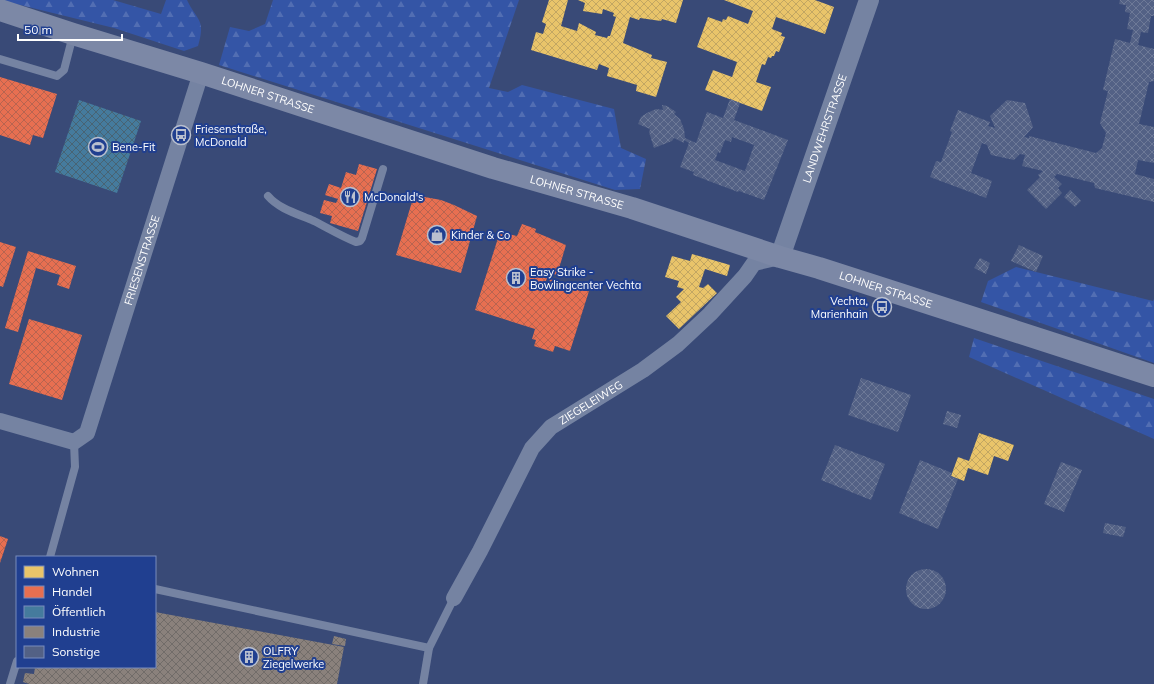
<svg xmlns="http://www.w3.org/2000/svg" width="1154" height="684" font-family="Mulish,sans-serif">
<defs>
<pattern id="forest-firs" width="22" height="20" patternUnits="userSpaceOnUse"><rect width="22" height="20" fill="#3455a6"/><path d="M5 1l3.5 6h-7zM16 11l3.5 6h-7z" fill="#526eb3"/></pattern>
<pattern id="homes-cross-hatch" width="8" height="8" patternUnits="userSpaceOnUse"><rect width="8" height="8" fill="#e9c46a"/><path d="M0 0l8 8M0 8l8-8" fill="none" stroke="#c2a662"/></pattern>
<pattern id="shops-cross-hatch" width="8" height="8" patternUnits="userSpaceOnUse"><rect width="8" height="8" fill="#e76f51"/><path d="M0 0l8 8M0 8l8-8" fill="none" stroke="#b86450"/></pattern>
<pattern id="public-cross-hatch" width="8" height="8" patternUnits="userSpaceOnUse"><rect width="8" height="8" fill="#457b9d"/><path d="M0 0l8 8M0 8l8-8" fill="none" stroke="#486474"/></pattern>
<pattern id="industry-cross-hatch" width="8" height="8" patternUnits="userSpaceOnUse"><rect width="8" height="8" fill="#8a817c"/><path d="M0 0l8 8M0 8l8-8" fill="none" stroke="#716c69"/></pattern>
<pattern id="building-cross-hatch" width="8" height="8" patternUnits="userSpaceOnUse"><rect width="8" height="8" fill="#536185"/><path d="M0 0l8 8M0 8l8-8" fill="none" stroke="#6d7997"/></pattern>
</defs>
<rect width="100%" height="100%" fill="#394a77"/>
<!-- forest -->
<g fill="url(#forest-firs)">
<path d="M 0,0 L 113,0 L 161,14 L 166,0 L 187,0 C 197,21 206,19 198,46 L 184,51 L 114,28 Z"/>
<polygon points="273,0 519,0 489,88 508,92 522,85 614,109 621,148 646,159 640,189 615,190 219,65 230,27 249,31 265,24"/>
<polygon points="1016,267 1153,301 1154,299 1154,363 981,302 988,281"/>
<polygon points="974,338 1154,399 1154,439 969,357"/>
</g>
<!-- homes -->
<g fill="url(#homes-cross-hatch)">
<polygon points="549,0 568,0 561,26 577,31 579,23 596,32 595,35 607,38 608,36 610,36 616,17 613,16 614,13 603,9 602,14 583,11 585,3 578,0 683,0 676,23 662,19 661,21 640,18 639,20 630,17 623,43 652,55 651,58 667,62 656,97 636,91 637,85 607,76 609,68 599,64 597,70 531,50 536,32 543,34 546,24 542,22"/>
<polygon points="724,0 815,0 834,7 825,34 776,17 772,29 782,33 781,36 785,37 779,52 776,51 774,56 772,56 771,58 768,57 765,65 762,64 756,82 771,87 762,111 705,90 713,70 732,77 737,62 697,47 708,17 722,22 723,19 726,20 728,16 748,24 753,11"/>
<polygon points="692,254 730,265 727,276 705,269 699,287 703,288 708,284 717,293 679,329 666,316 681,302 676,297 684,289 677,287 679,281 665,277 672,256 690,261"/>
<polygon points="979,433 1014,445 1008,461 994,456 988,475 968,468 964,481 951,476 958,457 969,461"/>
</g>
<!-- shops -->
<g fill="url(#shops-cross-hatch)">
<polygon points="0,77 57,94 43,138 33,135 30,145 0,135"/>
<polygon points="359,164 377,169 358,231 330,223 332,216 320,213 324,200 336,203 338,199 325,195 329,184 341,188 346,172 356,175"/>
<polygon points="414,195 441,200 454,205 477,216 461,273 396,255"/>
<polygon points="522,224 536,229 535,232 566,245 557,275 549,273 545,283 549,284 550,279 589,291 570,351 555,346 553,352 534,346 536,340 532,339 535,329 475,310 500,232 517,236"/>
<polygon points="0,242 16,247 3,287 0,286"/>
<polygon points="28,251 76,266 69,289 57,285 60,275 36,268 18,332 5,328"/>
<polygon points="29,319 82,335 62,400 9,384"/>
<polygon points="0,536 8,539 0,563"/>
</g>
<!-- public -->
<polygon fill="url(#public-cross-hatch)" points="79,100 141,121 117,193 55,172"/>
<!-- industry -->
<g fill="url(#industry-cross-hatch)">
<polygon points="155,612 344,647 337,684 29,684 23,682 25,673 34,674 35,667 155,667"/>
<polygon points="334,636 346,639 345,646 332,644"/>
</g>
<!-- building -->
<g fill="url(#building-cross-hatch)" fill-rule="evenodd">
<polygon points="1120,0 1154,0 1154,16 1151,16 1148,33 1141,32 1138,45 1154,49 1154,81 1149,82 1139,124 1154,127 1154,163 1138,160 1135,174 1154,179 1154,202 1095,188 1094,183 1057,174 1054,177 1062,184 1058,188 1062,193 1046,209 1027,190 1040,177 1038,175 1043,171 1022,166 1025,155 1020,154 1014,160 991,155 987,145 982,143 971,173 992,181 986,198 930,177 936,161 941,162 952,132 950,131 958,110 990,122 988,126 995,128 990,116 1007,100 1025,103 1033,127 1024,137 1029,138 1029,136 1096,153 1102,148 1106,133 1100,123 1108,91 1103,90 1115,39 1130,43 1133,30 1127,29 1130,13 1125,12 1126,5 1119,4"/>
<path d="M 730,99 L 740,103 L 734,120 L 788,140 L 764,200 L 739,191 L 738,192 L 693,175 L 694,172 L 680,167 L 689,143 L 684,140 L 684,143 L 674,138 L 672,141 L 654,148 L 649,132 L 650,129 L 638,124 L 641,117 L 647,113 L 656,109 L 663,110 L 662,105 L 667,106 L 676,112 L 674,114 L 680,119 L 684,129 L 685,138 L 696,143 L 707,112 L 723,118 ZM 732,137 L 754,145 L 745,171 L 715,160 L 718,152 L 720,153 L 725,140 L 731,142 Z"/>
<polygon points="1070,190 1081,201 1075,207 1064,197"/>
<polygon points="1019,245 1043,256 1036,272 1011,261"/>
<polygon points="980,258 990,263 986,274 974,268"/>
<polygon points="861,378 911,395 898,432 848,415"/>
<polygon points="947,411 961,415 957,428 943,424"/>
<polygon points="835,445 885,464 871,500 821,480"/>
<polygon points="920,460 952,473 951,476 958,479 938,529 899,513"/>
<polygon points="1061,462 1082,470 1064,512 1044,504"/>
<polygon points="1105,523 1126,527 1123,537 1103,533"/>
<circle cx="926" cy="589" r="20"/>
</g>
<g fill="none" stroke-linecap="round" stroke-linejoin="round">
<!-- service -->
<g stroke="#7583a2" stroke-width="8">
<polyline points="0,59 57,76 64,70 73,35"/>
<path d="M 268,196 C 279,209 298,214 314,221 C 328,228 341,236 356,242 L 360,241 L 362,238 L 383,169"/>
<polyline points="50,557 75,467 74,442"/>
<polyline points="155,589 429,648 454,598"/>
<polyline points="10,684 17,661"/>
<polyline points="423,684 429,648"/>
</g>
<!-- minor -->
<g stroke="#7583a2" stroke-width="16">
<path id="s1" d="M 0,421 L 74,442 L 87,433 L 201,73"/>
<path id="s2" d="M 454,598 L 480,551 L 532,448 L 551,427 L 643,370 L 678,344 L 710,314 L 745,276 L 754,263 L 780,257"/>
</g>
<!-- tertiary -->
<path stroke="#7583a2" stroke-width="20" id="s3" d="M 780,257 L 869,0"/>
<!-- secondary -->
<path stroke="#7c88a6" stroke-width="22" id="s4" d="M 0,10 L 73,34 L 201,73 L 493,168 L 632,208 L 780,257 L 819,268 L 1154,376"/>
</g>
<!-- icons -->
<defs>
<symbol id="bus-ring" viewBox="-11 -11 22 22"><circle r="9.5" fill="#203f90" stroke="#bac0cf" stroke-width="1.5"/><path d="M-5-6H5V4H4V6H2V4H-2V6H-4V4H-5ZM-3.5-4V0h7V-4ZM-3.5 1.2v1.5H-2V1.2ZM2 1.2v1.5H3.5V1.2Z" fill="#bac0cf"/></symbol>
<symbol id="stadium-ring" viewBox="-11 -11 22 22"><circle r="9.5" fill="#203f90" stroke="#bac0cf" stroke-width="1.5"/><path d="M0-5a6.5 5 0 1 0 0 10a6.5 5 0 1 0 0-10ZM-3.5-1.8h7v3.6h-7Z" fill="#bac0cf"/></symbol>
<symbol id="restaurant-ring" viewBox="-11 -11 22 22"><circle r="9.5" fill="#203f90" stroke="#bac0cf" stroke-width="1.5"/><path d="M-5-6h1v4h1v-4h1v4h1v-4h1v5L-1.5 .5V6h-2V.5L-5-1ZM5-6V6H3V1.5H1.5Q1.5-4 5-6Z" fill="#bac0cf"/></symbol>
<symbol id="shop-ring" viewBox="-11 -11 22 22"><circle r="9.5" fill="#203f90" stroke="#bac0cf" stroke-width="1.5"/><path d="M-5-2.5h2.3a2.7 3.5 0 0 1 5.4 0H5L5.5 6h-11ZM-1.5-2.5h3a1.5 2.3 0 0 0-3 0Z" fill="#bac0cf"/></symbol>
<symbol id="building-ring" viewBox="-11 -11 22 22"><circle r="9.5" fill="#203f90" stroke="#bac0cf" stroke-width="1.5"/><path d="M-4-6H4V6H1V3H-1V6H-4ZM-2.5-4.3h1.7v1.8h-1.7ZM.8-4.3h1.7v1.8H.8ZM-2.5-1h1.7V.8h-1.7ZM.8-1h1.7V.8H.8Z" fill="#bac0cf"/></symbol>
</defs>
<g fill-rule="evenodd">
<use href="#bus-ring" x="170" y="124" width="22" height="22"/>
<use href="#stadium-ring" x="87" y="136" width="22" height="22"/>
<use href="#restaurant-ring" x="339" y="186" width="22" height="22"/>
<use href="#shop-ring" x="426" y="224" width="22" height="22"/>
<use href="#building-ring" x="505" y="267" width="22" height="22"/>
<use href="#bus-ring" x="871" y="296" width="22" height="22"/>
<use href="#building-ring" x="238" y="646" width="22" height="22"/>
</g>
<g text-anchor="middle" dominant-baseline="central" stroke-width="4" stroke-linejoin="round" paint-order="stroke">
<!-- street labels -->
<g font-size="11" fill="#fff" stroke="#203f90">
<text stroke="none"><textPath href="#s4" startOffset="281">LOHNER STRASSE</textPath></text>
<text stroke="none"><textPath href="#s3" startOffset="136">LANDWEHRSTRASSE</textPath></text>
<text stroke="none"><textPath href="#s4" startOffset="605">LOHNER STRASSE</textPath></text>
<text stroke="none"><textPath href="#s1" startOffset="274">FRIESENSTRASSE</textPath></text>
<text stroke="none"><textPath href="#s4" startOffset="929">LOHNER STRASSE</textPath></text>
<text stroke="none"><textPath href="#s2" startOffset="244">ZIEGELEIWEG</textPath></text>
</g>
<!-- poi labels -->
<g font-size="11" fill="#fff" stroke="#203f90" text-anchor="start">
<text x="195" y="129">Friesenstraße,<tspan x="195" dy="13">McDonald</tspan></text>
<text x="112" y="147">Bene-Fit</text>
<text x="364" y="197">McDonald's</text>
<text x="451" y="235">Kinder &amp; Co</text>
<text x="530" y="272">Easy Strike -<tspan x="530" dy="13">Bowlingcenter Vechta</tspan></text>
<text x="868" y="301" text-anchor="end">Vechta,<tspan x="868" dy="13">Marienhain</tspan></text>
<text x="263" y="651">OLFRY<tspan x="263" dy="13">Ziegelwerke</tspan></text>
</g>
</g>
<!-- legend -->
<rect x="16" y="556" width="140" height="112" fill="#203f90" stroke="#798cbc"/>
<rect x="24" y="566" width="20" height="12" fill="#e9c46a" stroke="#798cbc"/>
<text x="52" y="576" font-size="12" fill="#ffffff">Wohnen</text>
<rect x="24" y="586" width="20" height="12" fill="#e76f51" stroke="#798cbc"/>
<text x="52" y="596" font-size="12" fill="#ffffff">Handel</text>
<rect x="24" y="606" width="20" height="12" fill="#457b9d" stroke="#798cbc"/>
<text x="52" y="616" font-size="12" fill="#ffffff">Öffentlich</text>
<rect x="24" y="626" width="20" height="12" fill="#8a817c" stroke="#798cbc"/>
<text x="52" y="636" font-size="12" fill="#ffffff">Industrie</text>
<rect x="24" y="646" width="20" height="12" fill="#536185" stroke="#798cbc"/>
<text x="52" y="656" font-size="12" fill="#ffffff">Sonstige</text>
<!-- scale -->
<path d="M18 34v6h104v-6" fill="none" stroke="#ffffff" stroke-width="2"/>
<text x="24" y="34" font-size="12" fill="#ffffff" stroke="#203f90" stroke-width="3" paint-order="stroke">50 m</text>
</svg>
